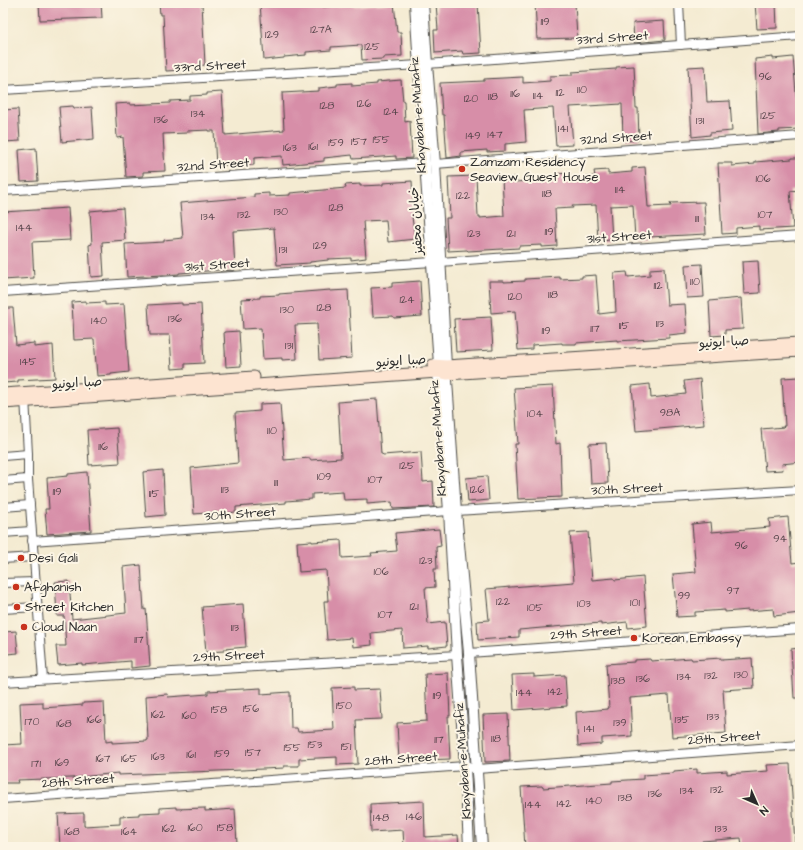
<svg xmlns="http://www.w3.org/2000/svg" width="803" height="850" font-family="'Architects Daughter','Playpen Sans Arabic',sans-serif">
<rect width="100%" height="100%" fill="#fcf5e5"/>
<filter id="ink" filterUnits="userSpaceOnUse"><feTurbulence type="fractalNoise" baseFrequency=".025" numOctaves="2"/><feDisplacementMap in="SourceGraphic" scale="8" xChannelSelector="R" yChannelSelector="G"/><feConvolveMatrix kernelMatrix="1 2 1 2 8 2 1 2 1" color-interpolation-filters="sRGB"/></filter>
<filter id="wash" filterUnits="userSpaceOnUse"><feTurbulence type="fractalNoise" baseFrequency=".012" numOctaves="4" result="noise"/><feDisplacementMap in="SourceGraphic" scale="16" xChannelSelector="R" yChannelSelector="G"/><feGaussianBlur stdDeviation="0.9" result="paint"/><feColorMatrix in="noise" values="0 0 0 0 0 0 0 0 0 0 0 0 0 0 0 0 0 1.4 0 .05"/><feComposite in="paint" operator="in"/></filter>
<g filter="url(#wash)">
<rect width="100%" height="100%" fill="#f4ebd2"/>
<g id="blocks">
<!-- building -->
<g fill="#d78ea8">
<polygon points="39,3 101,3 102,18 40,20"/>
<polygon points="159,3 202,3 205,65 182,67 182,70 166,71 163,15 160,15"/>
<polygon points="260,3 323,3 323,7 352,5 353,6 394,3 397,32 401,32 402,56 383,57 383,59 362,60 361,45 331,47 331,50 306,52 306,55 284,57 284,58 264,60"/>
<polygon points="436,3 478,3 481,53 463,54 462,51 435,53 434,30 438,30"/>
<polygon points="535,3 575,3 577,38 537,39"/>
<polygon points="755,3 776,3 777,28 757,29"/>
<polygon points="664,21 665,40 634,43 633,23"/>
<polygon points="773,57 773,59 793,57 799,129 779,130 779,132 758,134 755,59"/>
<polygon points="634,66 636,108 638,108 639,140 623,141 622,104 570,107 573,145 556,146 553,108 524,110 526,142 505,144 505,151 487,152 487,150 461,152 461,156 447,158 444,115 442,115 440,83 484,81 484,79 523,77 523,83 550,81 550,76 572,75 572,72 616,69 616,67"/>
<polygon points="705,66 707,102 730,101 732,131 710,133 710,135 692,137 688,67"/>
<polygon points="401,80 403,101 404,101 405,122 410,121 412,158 396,159 396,156 353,159 352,155 324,158 324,161 283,165 282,156 254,158 254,165 237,166 236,164 216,166 214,131 209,131 209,130 187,131 187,133 163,134 165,171 143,172 143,176 126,177 123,137 117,138 115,104 130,103 130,105 170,103 170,101 190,100 190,96 207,95 207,93 222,92 225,135 284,130 282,93 319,91 319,88 337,86 337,84 352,83 352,86 377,84 377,82"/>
<polygon points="73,106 74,108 92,107 94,139 62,142 59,107"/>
<polygon points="18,109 20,141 5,142 3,110"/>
<polygon points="36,148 38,181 21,182 19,150"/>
<polygon points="792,158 800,158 800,190 790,191 793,228 759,230 759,226 736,228 736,233 722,234 718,163 732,163 732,166 755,164 755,162 792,159"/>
<polygon points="645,167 648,207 671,206 670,203 704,202 706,234 649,237 649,238 635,239 633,205 610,206 612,240 598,241 596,205 572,206 573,208 555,209 557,246 542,247 542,245 519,246 519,248 468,251 467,250 448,251 446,218 450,218 448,177 476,176 478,216 480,216 480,218 504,216 502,178 516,177 516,182 557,178 556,174 570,173 571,178 595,176 594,171 608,170 608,174 632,172 632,168"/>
<polygon points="412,181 414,217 412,217 415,239 388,242 386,220 363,221 366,258 351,260 351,258 328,259 328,260 310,262 310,263 277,265 274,228 235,231 233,231 235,270 220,271 220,270 179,273 179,274 127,277 125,244 164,242 164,240 183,238 180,203 254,197 254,194 269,193 269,196 290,195 290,193 346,188 345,185 360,184 360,186 383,185 383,183"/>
<polygon points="68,208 70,240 32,242 34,278 3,280 3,212"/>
<polygon points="123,208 125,240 102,242 104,276 91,277 89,245 92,244 90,211"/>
<polygon points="758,261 760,293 744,294 742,262"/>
<polygon points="702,264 704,297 687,298 685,265"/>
<polygon points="664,268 667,305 685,304 687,333 669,335 669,338 617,341 617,340 576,343 576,344 562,344 562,343 532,345 532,349 518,350 515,311 491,313 489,281 504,281 504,282 525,281 525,279 560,277 560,279 582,278 582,276 596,275 599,314 616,312 614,273 627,272 628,277 650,275 650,269"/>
<polygon points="420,281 422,316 394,318 393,316 373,317 371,288 392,287 392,283"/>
<polygon points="330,290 330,291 348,290 352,358 319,360 317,324 295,325 297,359 282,360 282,358 263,359 261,328 243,329 241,299 260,298 260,296 279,295 279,294"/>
<polygon points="741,298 743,329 725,330 725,335 711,336 709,301"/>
<polygon points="86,301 86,303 105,302 105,305 124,304 129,372 111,374 111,375 97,376 94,339 74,340 72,302"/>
<polygon points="182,303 182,305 201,304 204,363 185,364 185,368 172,369 170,335 150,335 148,305"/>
<polygon points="3,308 13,308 16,345 34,343 34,347 53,345 55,378 18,380 18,382 3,383"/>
<polygon points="491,317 493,350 456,352 454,319"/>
<polygon points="239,331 241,366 226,367 224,332"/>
<polygon points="799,377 800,395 800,462 782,464 783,470 765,471 761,429 784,427 783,426 785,426 782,378"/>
<polygon points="700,379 704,425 636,431 632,386 650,384 651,398 686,394 684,381"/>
<polygon points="553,386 556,444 560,443 562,497 518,499 515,444 518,444 514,388"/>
<polygon points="377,399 381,454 382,454 383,455 421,452 423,482 433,481 434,507 393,509 392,502 367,504 367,499 344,500 343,492 312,494 312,499 286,501 286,503 236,507 236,512 217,514 217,512 194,514 191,468 238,463 235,413 260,411 260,404 280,403 284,460 310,458 310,460 341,458 338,402"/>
<polygon points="117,428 120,463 89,465 87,430"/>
<polygon points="606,443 608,483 591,484 589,444"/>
<polygon points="163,470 165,515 146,517 143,472"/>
<polygon points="87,472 91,531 47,534 45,509 49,509 47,478 68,476 68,474"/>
<polygon points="487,476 489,500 468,502 466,478"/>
<polygon points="788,517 792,563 800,562 800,613 774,616 773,609 748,611 748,610 725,612 725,610 695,612 695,616 677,617 673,574 696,572 692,524 711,522 712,532 770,527 769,519"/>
<polygon points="439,529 441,546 436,547 437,569 434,569 435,587 425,588 428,624 445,622 447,646 428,648 428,646 403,648 402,630 371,633 372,645 353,647 352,638 327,640 324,601 328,601 326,570 299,572 297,542 312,541 312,542 341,540 342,558 372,556 371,553 397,551 395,533"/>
<polygon points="588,532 592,580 614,578 615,580 643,577 647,626 628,628 627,622 601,625 601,623 576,625 519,630 519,637 478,640 477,621 489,620 486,589 574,582 570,533"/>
<polygon points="141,565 144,610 146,609 150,666 131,668 131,661 82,665 82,663 58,665 56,646 66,646 64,616 57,616 55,582 69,581 72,619 126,613 123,567"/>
<polygon points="243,604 246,647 224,649 224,651 206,652 202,607"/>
<polygon points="16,631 18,653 7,654 5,632"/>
<polygon points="800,648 800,698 794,698 791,649"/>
<polygon points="691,658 692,660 721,658 721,660 752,658 754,688 723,690 726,733 672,737 669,695 630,698 632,736 602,738 602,744 578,746 576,712 608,709 608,708 609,708 606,664 634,662 634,660 650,659 651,661"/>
<polygon points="448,673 450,716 448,716 450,759 399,761 397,723 427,721 425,674"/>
<polygon points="534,674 534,677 565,675 567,706 514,710 512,675"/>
<polygon points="354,687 354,690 380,689 382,719 356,720 358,764 337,765 337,757 299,759 299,766 284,766 284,768 242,770 118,775 118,773 71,778 17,780 18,783 3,783 3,745 22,744 20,703 43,702 43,708 83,705 83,703 104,702 106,742 112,741 112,743 147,741 147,740 148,740 146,696 167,694 168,697 208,694 208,691 261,688 261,694 290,692 291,728 297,728 298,732 334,730 332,688"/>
<polygon points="508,714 510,761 485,762 483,715"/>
<polygon points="790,764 795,844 776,846 776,844 742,847 741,838 702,841 703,847 525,847 521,787 542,786 543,788 612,783 612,781 643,779 643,775 674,773 674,771 697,769 697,773 727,771 727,774 768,771 767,765"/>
<polygon points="424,801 425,837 458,835 459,847 404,847 403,830 371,832 370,804"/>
<polygon points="176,807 176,809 205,808 205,811 235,809 237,844 182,847 60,847 58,814 84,813 84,826 120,824 120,816 139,815 139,813 160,812 160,808"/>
</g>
</g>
</g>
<g filter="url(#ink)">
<use href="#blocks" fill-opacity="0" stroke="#494844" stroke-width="1"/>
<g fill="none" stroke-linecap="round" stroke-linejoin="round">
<defs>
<g id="minor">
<polyline points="679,3 681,45"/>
<polyline points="427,64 800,36"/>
<polyline points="3,90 419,65"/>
<polyline points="435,164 800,136"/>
<polyline points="3,191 425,163"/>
<polyline points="440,262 800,236"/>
<polyline points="3,292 432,262"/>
<polyline points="25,397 28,454 28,479 43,679"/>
<polyline points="3,456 28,454"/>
<polyline points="3,481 28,479"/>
<polyline points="3,507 30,505"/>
<polyline points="456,511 800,490"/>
<polyline points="3,533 31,531"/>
<polyline points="32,541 449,511"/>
<polyline points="3,559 33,557"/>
<polyline points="3,583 35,582"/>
<polyline points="3,609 37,607"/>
<polyline points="469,653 800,629"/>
<polyline points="3,682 457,655"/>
<polyline points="3,799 465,766 477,769 800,745"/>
</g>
<g id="tertiary">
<polyline points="415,3 425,163 439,365 438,372 449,511 457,655 465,766 469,847"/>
<polyline points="423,3 427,64 435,164 446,366 456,511 469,653 482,847"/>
</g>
<g id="secondary">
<polyline points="433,365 446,366 800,343"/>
<polyline points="3,394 254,377"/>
<polyline points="3,403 438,372 447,374 800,351"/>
</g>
</defs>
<!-- minor casing -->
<use href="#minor" stroke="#494844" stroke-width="10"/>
<!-- tertiary casing -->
<use href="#tertiary" stroke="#494844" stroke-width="12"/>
<!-- secondary casing -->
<use href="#secondary" stroke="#494844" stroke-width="13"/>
<!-- minor -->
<use href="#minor" stroke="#fff" stroke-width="8"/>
<!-- tertiary -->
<use href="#tertiary" stroke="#fff" stroke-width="10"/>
<!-- secondary -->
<use href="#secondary" stroke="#fde4d1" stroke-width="11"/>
</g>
</g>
<!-- markers -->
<g fill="#c8321e" stroke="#fcf5e5" stroke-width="1.5">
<circle cx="462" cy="169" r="4"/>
<circle cx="21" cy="558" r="4"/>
<circle cx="16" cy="587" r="4"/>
<circle cx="17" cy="607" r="4"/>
<circle cx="24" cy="627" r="4"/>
<circle cx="634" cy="638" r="4"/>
</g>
<g text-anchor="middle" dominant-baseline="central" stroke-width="4" stroke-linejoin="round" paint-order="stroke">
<!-- number labels -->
<g font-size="11" fill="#56444a">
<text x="545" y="21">119</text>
<text x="321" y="29">127A</text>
<text x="272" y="34">129</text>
<text x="372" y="46">125</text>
<text x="765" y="76">96</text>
<text x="582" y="89">110</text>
<text x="560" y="92">112</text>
<text x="515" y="93">116</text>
<text x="538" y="95">114</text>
<text x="493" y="96">118</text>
<text x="471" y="98">120</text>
<text x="364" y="103">126</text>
<text x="327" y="105">128</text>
<text x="391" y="111">124</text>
<text x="198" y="113">134</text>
<text x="768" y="115">125</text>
<text x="161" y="119">136</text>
<text x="700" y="120">131</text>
<text x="563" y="128">141</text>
<text x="495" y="134">147</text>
<text x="473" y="135">149</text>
<text x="381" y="139">155</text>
<text x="359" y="141">157</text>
<text x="336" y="142">159</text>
<text x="313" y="146">161</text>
<text x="290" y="147">163</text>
<text x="763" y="178">106</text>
<text x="620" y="189">114</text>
<text x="547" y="193">118</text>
<text x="463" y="195">122</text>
<text x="336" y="207">128</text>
<text x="281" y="211">130</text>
<text x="244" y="214">132</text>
<text x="765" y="214">107</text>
<text x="208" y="216">134</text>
<text x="697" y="218">111</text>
<text x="24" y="227">144</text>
<text x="549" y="231">119</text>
<text x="474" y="233">123</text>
<text x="511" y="233">121</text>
<text x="320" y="245">129</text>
<text x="283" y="249">131</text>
<text x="695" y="281">110</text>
<text x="658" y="285">112</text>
<text x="553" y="294">118</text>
<text x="515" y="296">120</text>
<text x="407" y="299">124</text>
<text x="324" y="307">128</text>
<text x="287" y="309">130</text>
<text x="175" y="318">136</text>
<text x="99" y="320">140</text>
<text x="660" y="323">113</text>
<text x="624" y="325">115</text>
<text x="595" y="328">117</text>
<text x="546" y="330">119</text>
<text x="289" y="345">131</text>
<text x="28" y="361">145</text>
<text x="670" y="412">98A</text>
<text x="535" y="413">104</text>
<text x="272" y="430">110</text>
<text x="103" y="446">116</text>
<text x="407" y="465">125</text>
<text x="324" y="476">109</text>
<text x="375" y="479">107</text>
<text x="276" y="482">111</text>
<text x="225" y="489">113</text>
<text x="477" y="489">126</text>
<text x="57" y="491">119</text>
<text x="154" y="493">115</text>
<text x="780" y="538">94</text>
<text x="741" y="545">96</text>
<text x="426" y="560">123</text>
<text x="381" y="571">106</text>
<text x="733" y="590">97</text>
<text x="684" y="595">99</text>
<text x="503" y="601">122</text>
<text x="635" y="602">101</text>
<text x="584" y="603">103</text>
<text x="414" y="606">121</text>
<text x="535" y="607">105</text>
<text x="385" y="614">107</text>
<text x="235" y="627">113</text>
<text x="139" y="639">117</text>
<text x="741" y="674">130</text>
<text x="711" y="675">132</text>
<text x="684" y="676">134</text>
<text x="643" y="678">136</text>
<text x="618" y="680">138</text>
<text x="555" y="691">142</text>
<text x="524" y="692">144</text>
<text x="437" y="695">119</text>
<text x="344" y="705">150</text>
<text x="251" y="708">156</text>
<text x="219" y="709">158</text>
<text x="158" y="714">162</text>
<text x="189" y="715">160</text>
<text x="713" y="716">133</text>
<text x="94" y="719">166</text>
<text x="682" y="719">135</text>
<text x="32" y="721">170</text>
<text x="620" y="722">139</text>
<text x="64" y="723">168</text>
<text x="589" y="728">141</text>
<text x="496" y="738">118</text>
<text x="439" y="739">117</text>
<text x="315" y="744">153</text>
<text x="346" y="746">151</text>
<text x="292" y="747">155</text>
<text x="253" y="752">157</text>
<text x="222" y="753">159</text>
<text x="191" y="754">161</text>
<text x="158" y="756">163</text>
<text x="103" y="758">167</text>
<text x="129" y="758">165</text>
<text x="62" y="762">169</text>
<text x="36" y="763">171</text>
<text x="717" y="789">132</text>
<text x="687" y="790">134</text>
<text x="655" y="793">136</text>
<text x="625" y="797">138</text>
<text x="594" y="800">140</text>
<text x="564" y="803">142</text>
<text x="533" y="804">144</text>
<text x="414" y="816">146</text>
<text x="381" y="817">148</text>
<text x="195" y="827">160</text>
<text x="225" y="827">158</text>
<text x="169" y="828">162</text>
<text x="721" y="828">133</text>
<text x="72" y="831">168</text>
<text x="129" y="831">164</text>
</g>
<!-- street labels -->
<g font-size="13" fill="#2b2b2b" stroke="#fcf5e5">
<text transform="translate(612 38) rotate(-4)">33rd Street</text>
<text transform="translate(210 66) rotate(-3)">33rd Street</text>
<text transform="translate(418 115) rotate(-94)">Khayaban-e-Muhafiz</text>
<text transform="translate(616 138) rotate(-4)">32nd Street</text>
<text transform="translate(213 165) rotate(-4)">32nd Street</text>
<text transform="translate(416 221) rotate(-94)">خیابان محفیز</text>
<text transform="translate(619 237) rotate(-4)">31st Street</text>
<text transform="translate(217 265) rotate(-4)">31st Street</text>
<text transform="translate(724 342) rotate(-4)">صبا ایونیو</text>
<text transform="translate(401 361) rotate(-4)">صبا ایونیو</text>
<text transform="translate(77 383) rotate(-4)">صبا ایونیو</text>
<text transform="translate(438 438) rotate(-94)">Khayaban-e-Muhafiz</text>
<text transform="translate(627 489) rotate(-3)">30th Street</text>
<text transform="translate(240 514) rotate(-4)">30th Street</text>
<text transform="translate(586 633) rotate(-4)">29th Street</text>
<text transform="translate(229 656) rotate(-3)">29th Street</text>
<text transform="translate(724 738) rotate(-4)">28th Street</text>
<text transform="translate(401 759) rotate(-4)">28th Street</text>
<text transform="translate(463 761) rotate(-94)">Khayaban-e-Muhafiz</text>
<text transform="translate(78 781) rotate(-4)">28th Street</text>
</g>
<!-- poi labels -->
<g font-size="13" fill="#2b2b2b" stroke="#fcf5e5" text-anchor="start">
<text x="470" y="162">Zamzam Residency<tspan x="470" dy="15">Seaview Guest House</tspan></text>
<text x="29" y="558">Desi Gali</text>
<text x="24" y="587">Afghanish</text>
<text x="25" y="607">Street Kitchen</text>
<text x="32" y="627">Cloud Naan</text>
<text x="642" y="638">Korean Embassy</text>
</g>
</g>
<!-- margin -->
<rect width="803" height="850" fill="none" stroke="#fcf5e5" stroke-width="16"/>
<!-- north arrow -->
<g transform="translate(757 804) rotate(135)" stroke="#fcf5e5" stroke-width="3" paint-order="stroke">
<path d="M0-3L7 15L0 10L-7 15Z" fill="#2b2b2b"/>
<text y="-6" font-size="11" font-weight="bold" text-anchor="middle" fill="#2b2b2b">N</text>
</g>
</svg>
